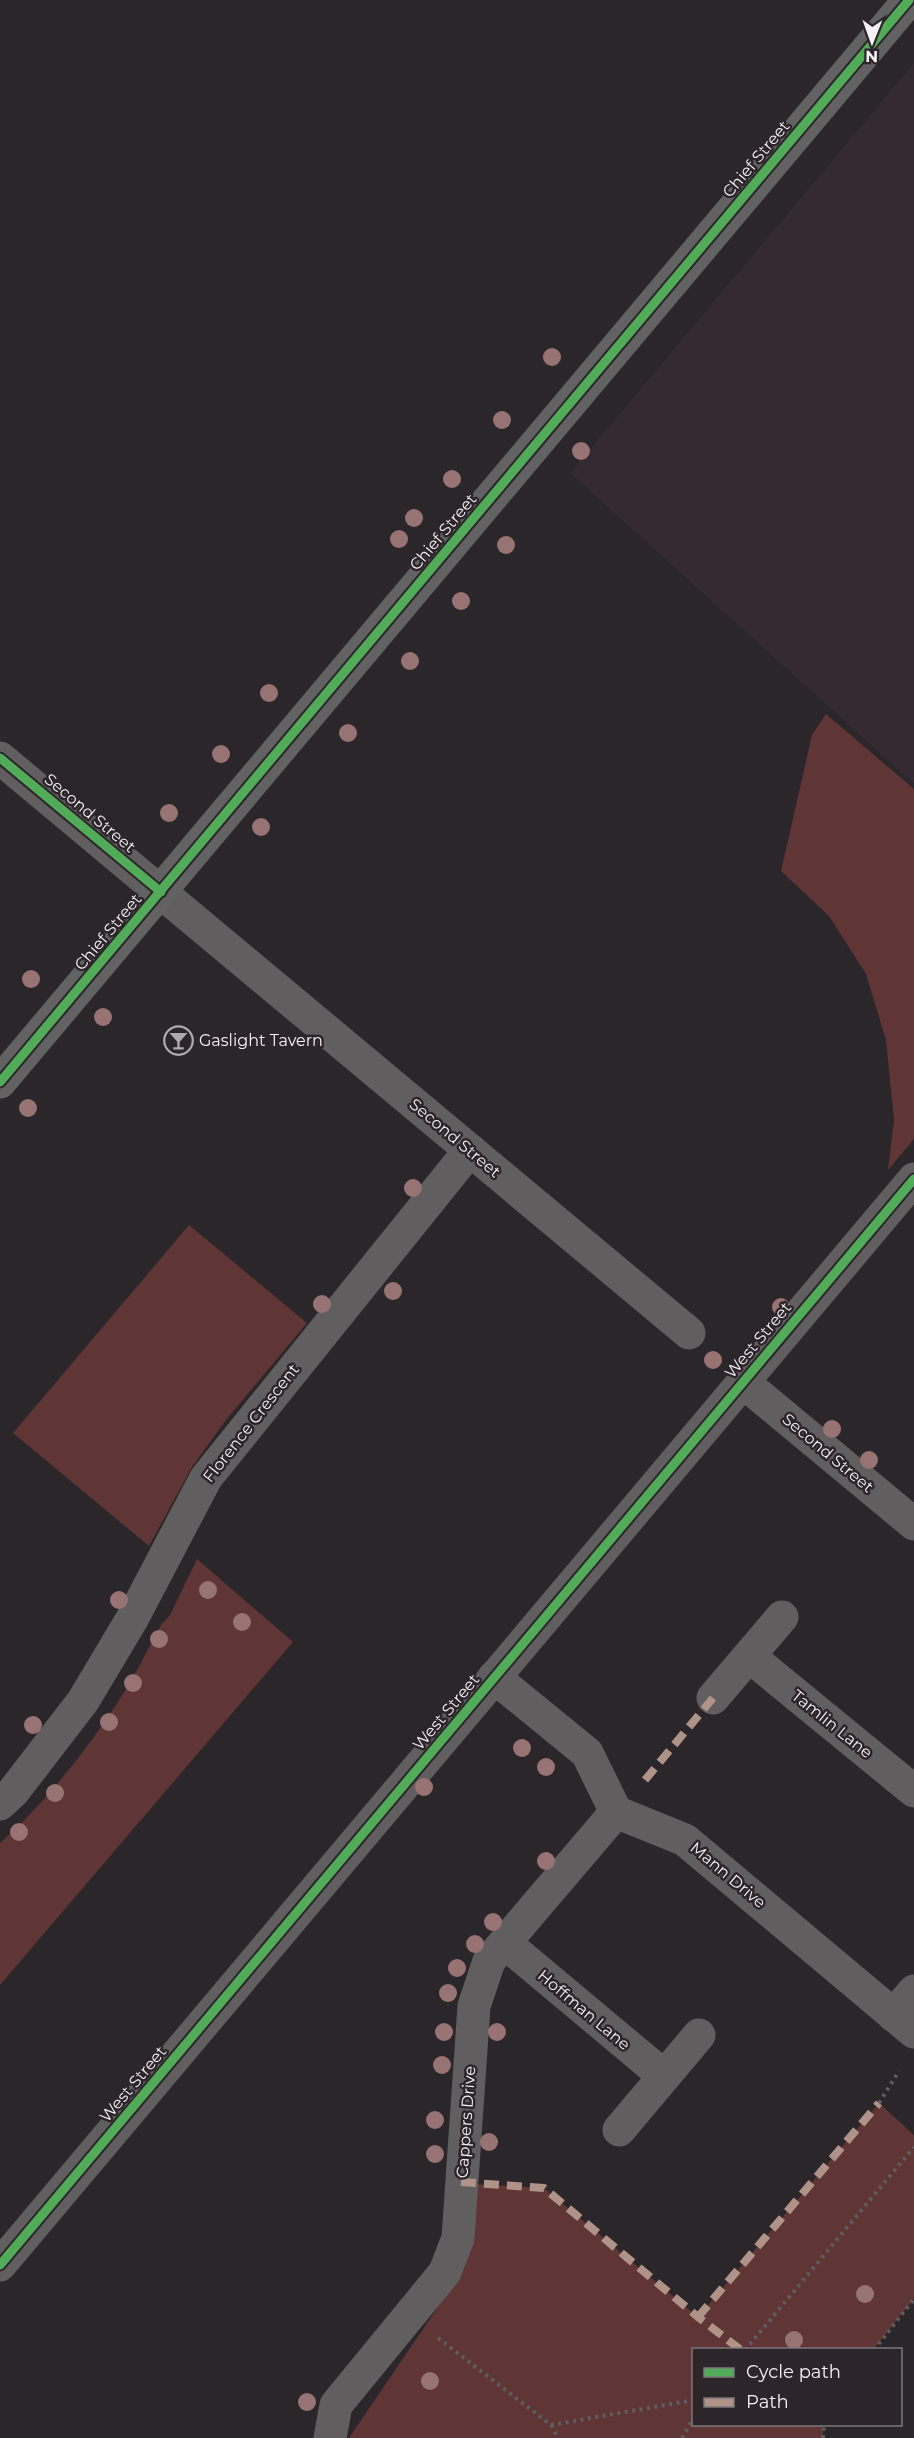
<svg xmlns="http://www.w3.org/2000/svg" width="914" height="2438" font-family="Montserrat,sans-serif">
<rect width="100%" height="100%" fill="#2b2629"/>
<!-- built -->
<polygon fill="#352932" points="914,63 914,784 570,473"/>
<!-- green -->
<g fill="#5f3535">
<polygon points="826,714 914,789 914,1139 888,1170 894,1120 886,1040 866,974 829,916 781,871 812,735"/>
<polygon points="189,1225 307,1323 226,1420 192,1467 149,1546 13,1433"/>
<path d="M 197,1559 L 293,1642 L 0,1985 L 0,1843 C 45,1803 85,1752 118,1702 C 134,1677 147,1651 161,1625 L 170,1615 Z"/>
<polygon points="879,2103 914,2135 914,2299 874,2349 694,2350 694,2424 823,2425 823,2438 349,2438 465,2267 475,2184 544,2188 698,2317"/>
</g>
<g fill="none" stroke-linecap="round" stroke-linejoin="round">
<!-- path -->
<g stroke="#5f5d5f" stroke-width="4" stroke-dasharray="3 4.5" stroke-linecap="butt">
<polyline points="879,2103 899,2071"/>
<polyline points="438,2338 551,2425 694,2400"/>
<polyline points="745,2350 914,2147"/>
<polyline points="874,2350 914,2299"/>
<polyline points="551,2425 558,2438"/>
<polyline points="682,2438 694,2417"/>
<polyline points="823,2438 824,2424"/>
</g>
<!-- street -->
<g stroke="#615e60" stroke-width="33">
<polyline points="0,758 689,1333"/>
<polyline points="743,1382 914,1524"/>
<polyline points="749,1656 914,1791"/>
<polyline points="494,1677 587,1753 616,1812 685,1840 914,2032"/>
<polyline points="713,1698 782,1617"/>
<polyline points="0,1804 13,1792 83,1701 132,1619 206,1478 470,1150"/>
<polyline points="505,1943 664,2076"/>
<polyline points="893,2015 914,1991"/>
<polyline points="619,2130 699,2035"/>
<polyline points="0,2265 914,1179"/>
<polyline points="330,2438 336,2405 445,2272 458,2238 474,2006 489,1961 616,1812"/>
</g>
<!-- secondary -->
<polyline stroke="#636262" stroke-width="33" points="0,1082 909,0"/>
<!-- quiet -->
<g stroke="#af9288" stroke-width="8" stroke-dasharray="15 8" stroke-linecap="butt">
<polyline points="645,1780 713,1698"/>
<polyline points="461,2182 544,2188 698,2317 741,2350"/>
<polyline points="698,2317 879,2103"/>
</g>
<defs>
<g id="cycleway">
<polyline points="0,758 161,892"/>
<polyline points="0,1082 909,0"/>
<polyline points="0,2265 914,1179"/>
</g>
</defs>
<!-- cycleway casing -->
<use href="#cycleway" stroke="#2c252a" stroke-width="13"/>
<!-- cycleway -->
<use href="#cycleway" stroke="#51ab58" stroke-width="9"/>
</g>
<!-- trees -->
<g fill="#987373">
<circle cx="552" cy="357" r="9"/>
<circle cx="502" cy="420" r="9"/>
<circle cx="581" cy="451" r="9"/>
<circle cx="452" cy="479" r="9"/>
<circle cx="414" cy="518" r="9"/>
<circle cx="399" cy="539" r="9"/>
<circle cx="506" cy="545" r="9"/>
<circle cx="461" cy="601" r="9"/>
<circle cx="410" cy="661" r="9"/>
<circle cx="269" cy="693" r="9"/>
<circle cx="348" cy="733" r="9"/>
<circle cx="221" cy="754" r="9"/>
<circle cx="169" cy="813" r="9"/>
<circle cx="261" cy="827" r="9"/>
<circle cx="31" cy="979" r="9"/>
<circle cx="103" cy="1017" r="9"/>
<circle cx="28" cy="1108" r="9"/>
<circle cx="413" cy="1188" r="9"/>
<circle cx="393" cy="1291" r="9"/>
<circle cx="322" cy="1304" r="9"/>
<circle cx="781" cy="1307" r="9"/>
<circle cx="713" cy="1360" r="9"/>
<circle cx="832" cy="1429" r="9"/>
<circle cx="869" cy="1460" r="9"/>
<circle cx="208" cy="1590" r="9"/>
<circle cx="119" cy="1600" r="9"/>
<circle cx="242" cy="1622" r="9"/>
<circle cx="159" cy="1639" r="9"/>
<circle cx="133" cy="1683" r="9"/>
<circle cx="109" cy="1722" r="9"/>
<circle cx="33" cy="1725" r="9"/>
<circle cx="522" cy="1748" r="9"/>
<circle cx="546" cy="1767" r="9"/>
<circle cx="424" cy="1787" r="9"/>
<circle cx="55" cy="1793" r="9"/>
<circle cx="19" cy="1832" r="9"/>
<circle cx="546" cy="1861" r="9"/>
<circle cx="493" cy="1922" r="9"/>
<circle cx="475" cy="1944" r="9"/>
<circle cx="457" cy="1968" r="9"/>
<circle cx="448" cy="1993" r="9"/>
<circle cx="444" cy="2032" r="9"/>
<circle cx="497" cy="2032" r="9"/>
<circle cx="442" cy="2065" r="9"/>
<circle cx="435" cy="2120" r="9"/>
<circle cx="489" cy="2142" r="9"/>
<circle cx="435" cy="2154" r="9"/>
<circle cx="865" cy="2294" r="9"/>
<circle cx="794" cy="2340" r="9"/>
<circle cx="430" cy="2381" r="9"/>
<circle cx="307" cy="2402" r="9"/>
</g>
<!-- icons -->
<defs>
<symbol id="bar-ring" viewBox="-11 -11 22 22"><circle r="9.5" fill="#2c252a" stroke="#aeaaad" stroke-width="1.5"/><path d="M-6-5H6L.8 .8V4.5H3.5V6h-7V4.5H-.8V.8Z" fill="#aeaaad"/></symbol>
</defs>
<g fill-rule="evenodd">
<use href="#bar-ring" x="162" y="1024" width="33" height="33"/>
</g>
<g text-anchor="middle" dominant-baseline="central" stroke-width="5" stroke-linejoin="round" paint-order="stroke">
<!-- street labels -->
<g font-size="16" fill="#f5f1f4" stroke="#2c252a">
<text transform="translate(756 159) rotate(-50)">Chief Street</text>
<text transform="translate(443 532) rotate(-50)">Chief Street</text>
<text transform="translate(90 813) rotate(40)">Second Street</text>
<text transform="translate(108 932) rotate(-50)">Chief Street</text>
<text transform="translate(455 1138) rotate(40)">Second Street</text>
<text transform="translate(758 1340) rotate(-50)">West Street</text>
<text transform="translate(251 1423) rotate(-52)">Florence Crescent</text>
<text transform="translate(828 1453) rotate(40)">Second Street</text>
<text transform="translate(446 1712) rotate(-50)">West Street</text>
<text transform="translate(832 1724) rotate(39)">Tamlin Lane</text>
<text transform="translate(728 1875) rotate(40)">Mann Drive</text>
<text transform="translate(584 2010) rotate(40)">Hoffman Lane</text>
<text transform="translate(133 2084) rotate(-50)">West Street</text>
<text transform="translate(466 2122) rotate(-86)">Cappers Drive</text>
</g>
<!-- poi labels -->
<g font-size="16" fill="#f5f1f4" stroke="#2c252a" text-anchor="start">
<text x="199" y="1040">Gaslight Tavern</text>
</g>
</g>
<!-- legend -->
<rect x="692" y="2348" width="210" height="78" fill="#2c252a" stroke="#7c777b" stroke-width="1.5"/>
<rect x="704" y="2368" width="30" height="9" fill="#51ab58" stroke="#7c777b" stroke-width="1.5"/>
<text x="746" y="2378" font-size="18" fill="#f5f1f4">Cycle path</text>
<rect x="704" y="2398" width="30" height="9" fill="#af9288" stroke="#7c777b" stroke-width="1.5"/>
<text x="746" y="2408" font-size="18" fill="#f5f1f4">Path</text>
<!-- north arrow -->
<g transform="translate(872 42) rotate(181)" stroke="#2c252a" stroke-width="4.5" paint-order="stroke">
<path d="M0-4.5L10 22L0 15L-10 22Z" fill="#f5f1f4"/>
<text y="-9" font-size="16" font-weight="bold" text-anchor="middle" fill="#f5f1f4">N</text>
</g>
</svg>
